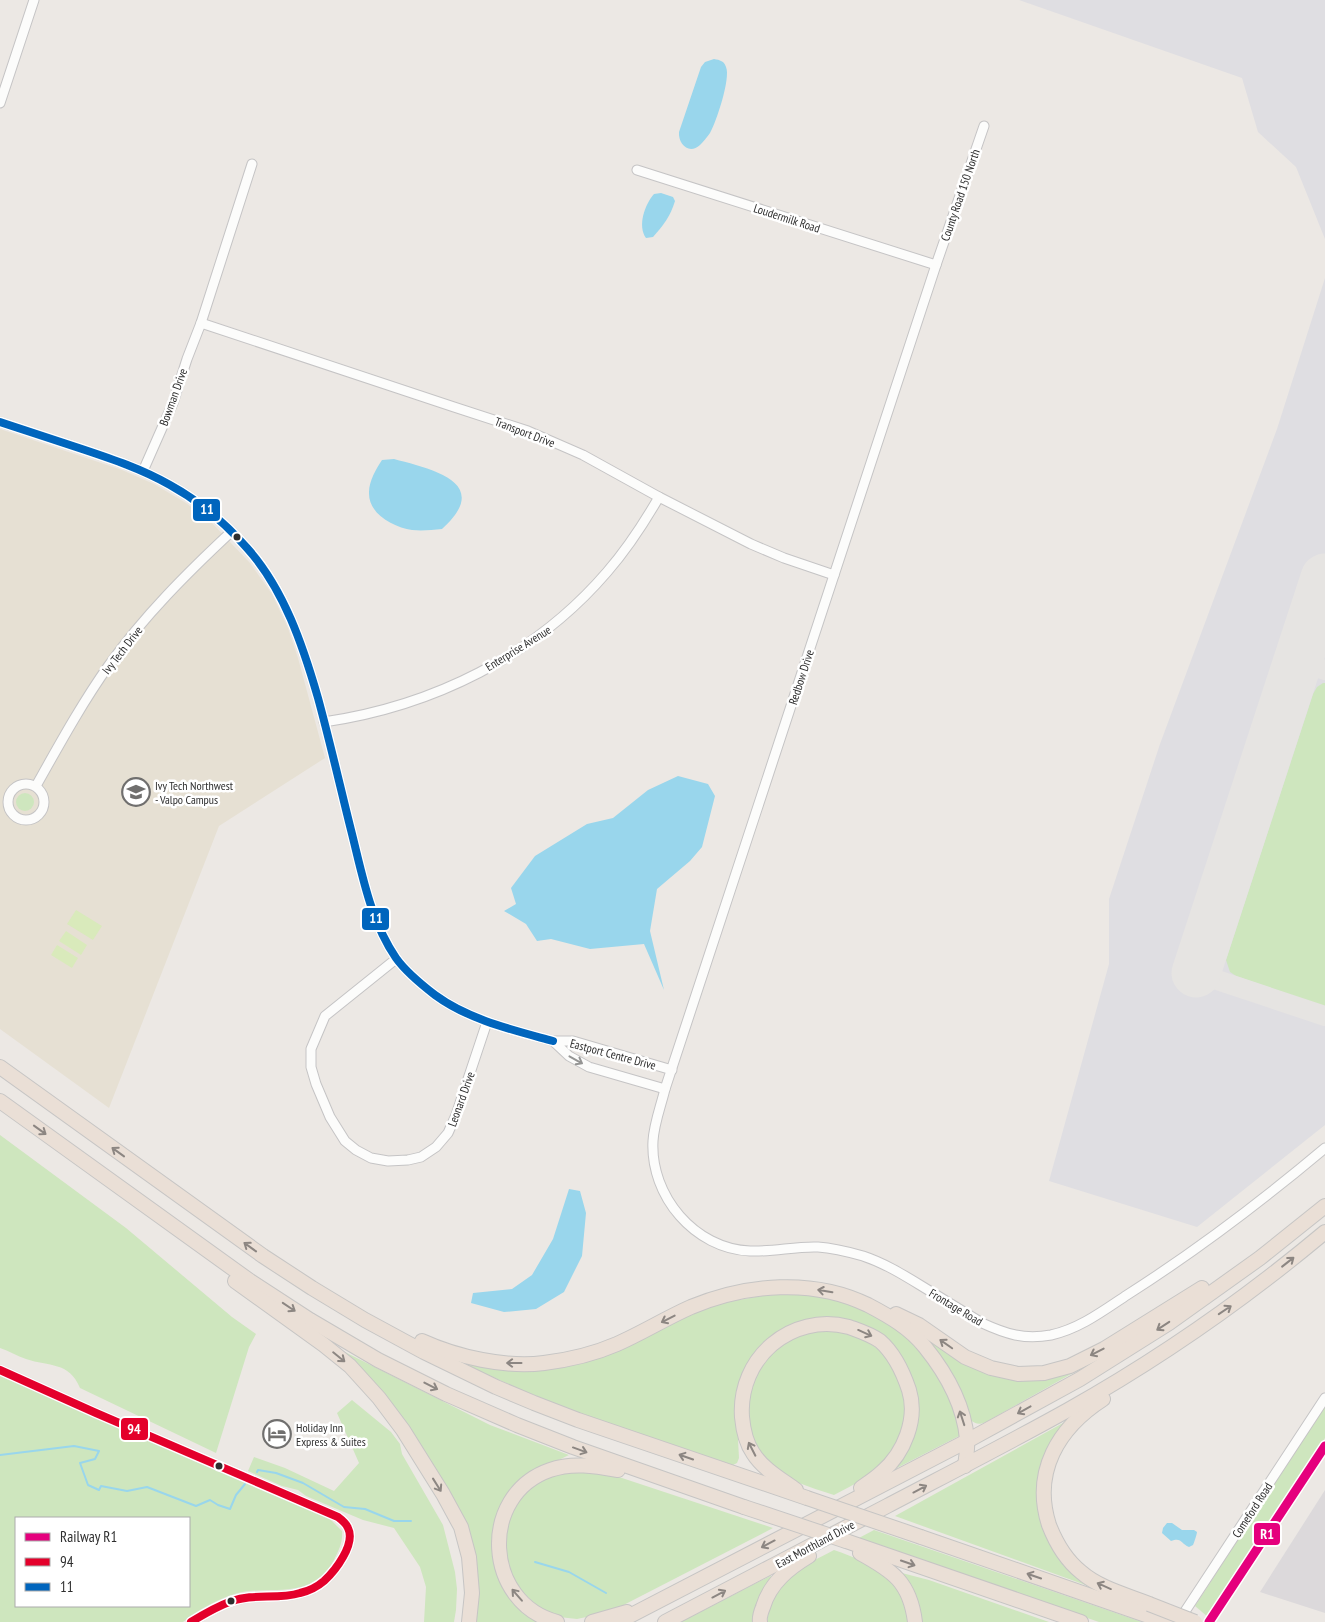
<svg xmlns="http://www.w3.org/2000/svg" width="1325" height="1622" font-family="'PT Sans Narrow',sans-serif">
<rect width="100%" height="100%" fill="#ece8e4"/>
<!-- industrial -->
<polygon fill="#dcd9db" points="1325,1490 1325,1613 1260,1592"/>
<!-- education -->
<polygon fill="#e6e0d3" points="0,429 122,470 154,484 186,503 211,522 250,563 272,594 288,628 298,658 325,758 219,826 109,1108 0,1029"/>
<!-- airport -->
<g fill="#dfdee2">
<polygon points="1019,0 1325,0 1325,239 1296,167 1258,132 1242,78"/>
<polygon points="1325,278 1325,1125 1197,1227 1049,1181 1109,964 1109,899 1160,744 1277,429"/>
</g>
<!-- green -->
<g fill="#cee6be" fill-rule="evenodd">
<polygon points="1323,683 1325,683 1325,1007 1236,976 1230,972 1226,960 1313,694 1317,687"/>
<circle cx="25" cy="802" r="9"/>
<path d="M 0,1135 L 126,1228 L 232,1317 L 256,1334 L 249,1347 L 216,1453 L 80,1388 C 69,1361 49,1367 26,1359 C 17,1356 9,1351 0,1348 Z"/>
<polygon points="788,1294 816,1296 842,1302 869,1310 916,1343 952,1397 961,1435 893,1470 904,1452 906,1367 842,1321 769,1340 737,1421 739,1458 737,1463 733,1465 579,1413 524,1391 461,1363 518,1369 629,1345 702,1309 727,1302 761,1296"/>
<path d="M 829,1330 C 847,1333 860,1336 875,1347 C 909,1370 915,1425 891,1456 C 876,1475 854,1484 834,1495 C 810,1487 781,1480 765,1458 C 741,1427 743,1382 771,1354 C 775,1351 778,1346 782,1344 C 798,1334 811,1332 829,1330 Z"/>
<path d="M 919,1333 L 963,1361 L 1049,1376 L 1080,1369 L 986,1422 C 979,1425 976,1424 970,1420 L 956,1380 L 945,1363 Z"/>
<polygon points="329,1344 490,1425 569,1455 544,1467 506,1503 499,1573 545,1622 473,1622 474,1561 417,1446"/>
<path d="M 0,1376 L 329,1518 L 342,1531 C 343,1542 339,1550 334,1560 C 314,1601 272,1585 238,1593 C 219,1598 198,1610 183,1622 L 0,1622 ZM 16,1518 L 189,1518 L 189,1606 L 16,1606 Z"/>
<polygon points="352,1400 391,1432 400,1444 402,1454 443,1525 455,1572 457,1589 456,1610 454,1622 424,1622 426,1587 420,1567 394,1528 363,1520 306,1496 298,1490 282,1486 248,1471 254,1457 285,1468 334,1491 359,1463 337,1413"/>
<polygon points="1325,1405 1325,1438 1208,1617 1195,1606"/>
<polygon points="1072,1418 1053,1443 1041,1517 1091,1587 895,1516"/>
<polygon points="562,1471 599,1472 622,1478 773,1528 610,1612 577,1619 559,1617 543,1611 515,1585 505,1556 508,1521 513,1509 531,1486"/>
<polygon points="874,1530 1142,1622 1099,1622 857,1539"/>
<path d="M 834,1550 C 873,1564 904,1576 909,1622 L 767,1622 C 774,1577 798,1569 834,1550 Z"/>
<polygon points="898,1572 929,1580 1049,1622 920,1622"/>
<polygon points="770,1576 772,1577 755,1622 681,1622"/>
</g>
<!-- pitch -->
<g fill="#d9eabb">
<polygon points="76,910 102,926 93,940 67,924"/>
<polygon points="66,931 87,945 81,955 59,941"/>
<polygon points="57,945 78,958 72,968 51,955"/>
</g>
<!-- water -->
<g fill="#99d6ec">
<path d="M 714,59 C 720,60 724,61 726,67 C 731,78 716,123 710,133 C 707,137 703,142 700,145 C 689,155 678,144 679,132 L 701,67 L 705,62 Z"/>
<path d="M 661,193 L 673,197 L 675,201 C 671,215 663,226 653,237 L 646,238 C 637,226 645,204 654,194 Z"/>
<path d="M 394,459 C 431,469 494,482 442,529 C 432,530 422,531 412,530 C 393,527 368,514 369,492 C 369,481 376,469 382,460 Z"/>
<polygon points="678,776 708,784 715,796 702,847 690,861 657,889 650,931 664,990 644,944 590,949 551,939 537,941 526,924 504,911 516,904 511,888 535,856 587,824 613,818 648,790"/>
<polygon points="569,1189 580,1191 586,1213 582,1256 564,1292 536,1309 504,1312 471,1303 473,1293 512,1289 532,1275 553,1239"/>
<path d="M 1167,1523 L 1172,1523 L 1182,1530 L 1194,1530 L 1197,1532 C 1197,1534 1194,1543 1193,1545 L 1189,1547 C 1181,1544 1182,1537 1171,1541 L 1162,1533 L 1163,1528 Z"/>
</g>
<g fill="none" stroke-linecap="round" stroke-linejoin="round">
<!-- stream -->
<g stroke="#99d6ec" stroke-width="2">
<polyline points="0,1455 74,1446 99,1451 95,1459 80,1463 88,1485 99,1490 101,1486 127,1491 147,1487 196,1506 210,1500 218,1505 230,1509 236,1495 245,1484"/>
<polyline points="257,1472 258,1470 276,1473 303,1483 344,1507 365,1509 394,1521 411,1521"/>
<polyline points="535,1562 569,1572 606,1593"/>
</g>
<!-- taxiway -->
<g stroke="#e6e4e2" stroke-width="20">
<polyline points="1298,661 1325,670"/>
<polyline points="1196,973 1325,1016"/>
</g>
<!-- runway -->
<polyline stroke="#e6e4e2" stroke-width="49" points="1196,973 1325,578"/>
<defs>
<g id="minor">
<polyline points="0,103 34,0"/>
<path d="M 984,126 L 936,265 L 665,1089 C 661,1106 654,1123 653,1141 C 650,1196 695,1249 750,1251 C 773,1252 796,1246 818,1247 C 833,1248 849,1252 863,1256 C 884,1263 902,1274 920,1285 C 941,1298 961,1310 982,1323 C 1006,1334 1024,1340 1051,1335 C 1079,1329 1103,1311 1127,1295 C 1196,1251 1262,1201 1325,1148"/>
<polyline points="637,170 936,265"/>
<polyline points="201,323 454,407 528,431 583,455 659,497 751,544 784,558 834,575"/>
<path d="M 0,422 C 27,431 55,440 82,449 C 112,459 142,469 170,485 C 199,501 225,523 247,548 C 284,589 303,646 318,698 C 330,742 340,786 351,830 C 362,873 370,920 396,958 C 406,972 422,985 435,995 C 469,1020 513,1030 553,1041"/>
<polyline points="143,471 173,403 187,359 201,323 252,164"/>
<path d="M 324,722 C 433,706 535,656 607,572 C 627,549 644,523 659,497"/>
<circle cx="26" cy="802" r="18"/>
<path d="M 36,786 C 59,745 82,703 109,665 C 144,616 187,573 231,532"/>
<polyline points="396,959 325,1016 311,1049 311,1067 316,1084 330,1117 345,1141 356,1150 371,1158 388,1161 408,1160 421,1157 436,1147 448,1133 456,1115 487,1022"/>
<polyline points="665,1089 589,1067 569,1056 553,1041 573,1041 672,1070"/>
<path d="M 0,1370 L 96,1413 L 338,1517 C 342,1520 346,1523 348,1528 C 356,1544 335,1571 324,1581 C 317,1587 309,1591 300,1593 C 278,1600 254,1593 232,1601 C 218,1606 204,1614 191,1622"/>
<polyline points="1180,1619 1325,1398"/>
</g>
<g id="highway">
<polyline points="0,1067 263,1256 312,1288 365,1320 424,1352 496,1387 534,1403 578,1420 807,1498"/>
<polyline points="0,1101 250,1281 310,1320 378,1360 446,1394 517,1425 573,1447 744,1507"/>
<polyline points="235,1281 324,1345 350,1366 379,1398 403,1430 443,1494 461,1527 469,1557 472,1593 469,1622"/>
<polyline points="896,1314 919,1325 965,1357 991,1368 1018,1374 1044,1373 1070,1366 1104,1349 1202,1288"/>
<path d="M 422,1341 C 457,1357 506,1368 544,1363 C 568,1360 594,1354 617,1344 C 642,1333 666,1318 691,1307 C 747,1284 813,1278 868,1305 C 889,1316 910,1328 925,1347 C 946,1373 964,1406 967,1439 C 968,1448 966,1457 965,1466"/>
<path d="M 1103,1399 C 1058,1428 1032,1472 1049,1525 C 1056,1543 1066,1560 1081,1572 C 1099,1588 1127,1595 1149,1604"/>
<path d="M 796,1490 C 781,1479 763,1469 753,1453 C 746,1443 743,1428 742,1417 C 738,1358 791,1312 849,1327 C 860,1331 870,1334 880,1341 C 895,1354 903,1372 909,1390 C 918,1419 904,1453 882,1472 C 876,1478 868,1483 861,1488"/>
<polyline points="921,1537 1166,1622"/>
<polyline points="846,1541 1081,1622"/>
<path d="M 860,1553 C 893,1571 910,1582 915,1622"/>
<path d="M 557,1622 C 484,1603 478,1495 550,1470 C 572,1462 595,1466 618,1470"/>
<polyline points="592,1622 627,1612"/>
<polyline points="618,1622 967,1441 1080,1379 1169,1323 1260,1258 1325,1206"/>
<path d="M 665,1622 C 739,1584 813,1544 887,1506 C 948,1474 1009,1443 1068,1410 C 1159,1359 1245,1299 1325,1232"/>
<path d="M 760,1622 C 759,1617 761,1612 763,1607 C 770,1583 789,1568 809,1556"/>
</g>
</defs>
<!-- minor casing -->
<use href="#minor" stroke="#c5c4c5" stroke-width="11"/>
<!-- highway casing -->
<use href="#highway" stroke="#c6c5c4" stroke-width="16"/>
<!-- minor -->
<use href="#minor" stroke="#fcfcfb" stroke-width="9"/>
<!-- highway -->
<use href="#highway" stroke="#eadfd6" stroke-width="14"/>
<defs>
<g id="highway-bridge">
<polyline points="807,1498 921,1537"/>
<polyline points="744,1507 846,1541"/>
<polyline points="1149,1604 1195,1622"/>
</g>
</defs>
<!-- highway-bridge casing -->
<use href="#highway-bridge" stroke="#c6c5c4" stroke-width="16" stroke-linecap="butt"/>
<!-- highway-bridge -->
<use href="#highway-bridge" stroke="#eadfd6" stroke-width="14"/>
<defs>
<path id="bus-1" d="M 0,1370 L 96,1413 L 338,1517 C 342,1520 346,1523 348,1528 C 356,1544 335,1571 324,1581 C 317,1587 309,1591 300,1593 C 278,1600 254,1593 232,1601 C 218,1606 204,1614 191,1622"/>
<path id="bus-2" d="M 0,422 C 27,431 55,440 82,449 C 112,459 142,469 170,485 C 199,501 225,523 247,548 C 284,589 303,646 318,698 C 330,742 340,786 351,830 C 362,873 370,920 396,958 C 406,972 422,985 435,995 C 469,1020 513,1030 553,1041"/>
</defs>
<!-- bus-1 casing -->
<use href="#bus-1" stroke="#fff" stroke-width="11"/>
<!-- bus-2 casing -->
<use href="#bus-2" stroke="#fff" stroke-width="11"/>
<!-- bus-1 -->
<use href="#bus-1" stroke="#e4002b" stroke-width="8"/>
<!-- bus-2 -->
<use href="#bus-2" stroke="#0065bd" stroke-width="8"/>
<defs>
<polyline id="rail-1" points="1209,1622 1325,1446"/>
</defs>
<!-- rail-1 casing -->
<use href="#rail-1" stroke="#fff" stroke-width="12"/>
<!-- rail-1 -->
<use href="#rail-1" stroke="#e5007d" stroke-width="9"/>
</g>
<!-- one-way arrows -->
<defs><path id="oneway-shaft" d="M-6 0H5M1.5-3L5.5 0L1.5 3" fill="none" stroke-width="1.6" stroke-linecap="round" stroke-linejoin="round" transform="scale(1.25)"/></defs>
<use stroke="#959594" href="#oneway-shaft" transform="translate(576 1060) rotate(29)"/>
<g stroke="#8c8682">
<use href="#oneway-shaft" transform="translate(40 1130) rotate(36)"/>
<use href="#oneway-shaft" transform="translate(118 1152) rotate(-144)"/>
<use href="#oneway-shaft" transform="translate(250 1247) rotate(-144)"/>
<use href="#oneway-shaft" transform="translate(1288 1262) rotate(-38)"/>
<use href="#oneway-shaft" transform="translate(825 1291) rotate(-171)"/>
<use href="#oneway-shaft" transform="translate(289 1307) rotate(34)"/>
<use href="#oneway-shaft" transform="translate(1225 1310) rotate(-34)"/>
<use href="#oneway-shaft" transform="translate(668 1319) rotate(153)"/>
<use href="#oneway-shaft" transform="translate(1163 1326) rotate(147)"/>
<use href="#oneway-shaft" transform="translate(865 1333) rotate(24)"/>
<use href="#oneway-shaft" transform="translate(946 1344) rotate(-145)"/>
<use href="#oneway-shaft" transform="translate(1097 1352) rotate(153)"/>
<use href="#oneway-shaft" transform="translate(339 1357) rotate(39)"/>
<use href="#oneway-shaft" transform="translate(514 1363) rotate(-180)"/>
<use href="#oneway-shaft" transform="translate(431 1386) rotate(27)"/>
<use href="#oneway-shaft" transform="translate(1024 1410) rotate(151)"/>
<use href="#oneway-shaft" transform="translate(962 1418) rotate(-108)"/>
<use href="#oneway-shaft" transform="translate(752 1449) rotate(-117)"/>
<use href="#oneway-shaft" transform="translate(580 1450) rotate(20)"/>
<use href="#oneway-shaft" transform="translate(686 1457) rotate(-161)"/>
<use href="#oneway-shaft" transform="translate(437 1485) rotate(58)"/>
<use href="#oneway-shaft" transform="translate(920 1489) rotate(-28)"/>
<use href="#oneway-shaft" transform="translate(768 1544) rotate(152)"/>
<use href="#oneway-shaft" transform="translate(908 1563) rotate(19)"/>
<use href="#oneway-shaft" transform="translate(1034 1576) rotate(-161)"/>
<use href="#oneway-shaft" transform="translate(1104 1586) rotate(-156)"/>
<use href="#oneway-shaft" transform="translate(719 1594) rotate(-28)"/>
<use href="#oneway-shaft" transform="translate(517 1595) rotate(-131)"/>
</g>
<!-- icons -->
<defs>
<symbol id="university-ring" viewBox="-11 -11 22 22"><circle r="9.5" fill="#fff" stroke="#706f6e" stroke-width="1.5"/><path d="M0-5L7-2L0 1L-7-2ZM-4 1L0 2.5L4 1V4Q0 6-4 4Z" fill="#706f6e"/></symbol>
<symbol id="hotel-ring" viewBox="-11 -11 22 22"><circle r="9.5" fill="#fff" stroke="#706f6e" stroke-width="1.5"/><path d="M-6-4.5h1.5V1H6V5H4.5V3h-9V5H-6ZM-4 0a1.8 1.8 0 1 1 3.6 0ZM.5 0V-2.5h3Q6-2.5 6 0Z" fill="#706f6e"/></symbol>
</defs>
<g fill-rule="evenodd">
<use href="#university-ring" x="120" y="776" width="32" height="32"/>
<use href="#hotel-ring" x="261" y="1418" width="32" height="32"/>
</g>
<!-- markers -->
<g fill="#2e2e2e" stroke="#fff" stroke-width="2">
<circle cx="237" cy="537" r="4.5"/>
<circle cx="219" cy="1466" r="4.5"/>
<circle cx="231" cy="1601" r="4.5"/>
</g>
<g text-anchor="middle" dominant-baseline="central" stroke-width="5" stroke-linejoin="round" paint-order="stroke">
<!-- street labels -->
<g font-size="12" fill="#2e2e2e" stroke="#fff">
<text transform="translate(960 195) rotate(-71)">County Road 150 North</text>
<text transform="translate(787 218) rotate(18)">Loudermilk Road</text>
<text transform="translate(173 397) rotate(-70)">Bowman Drive</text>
<text transform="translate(525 432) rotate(21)">Transport Drive</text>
<text transform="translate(518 648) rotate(-32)">Enterprise Avenue</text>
<text transform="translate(122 650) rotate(-52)">Ivy Tech Drive</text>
<text transform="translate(801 677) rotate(-72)">Redbow Drive</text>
<text transform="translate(613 1054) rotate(15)">Eastport Centre Drive</text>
<text transform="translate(461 1099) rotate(-70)">Leonard Drive</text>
<text transform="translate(956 1307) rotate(31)">Frontage Road</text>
<text transform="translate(1252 1510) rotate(-57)">Comeford Road</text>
<text transform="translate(815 1544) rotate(-28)">East Morthland Drive</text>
</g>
<!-- poi labels -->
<g font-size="12" fill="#2e2e2e" stroke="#fff" text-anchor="start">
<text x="155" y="785">Ivy Tech Northwest<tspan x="155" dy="14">- Valpo Campus</tspan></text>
<text x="296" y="1427">Holiday Inn<tspan x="296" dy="14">Express &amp; Suites</tspan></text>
</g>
</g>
<g stroke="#fff" stroke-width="2">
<rect x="192" y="498" width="29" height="24" rx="5" fill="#0065bd"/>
<rect x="361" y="907" width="29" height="24" rx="5" fill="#0065bd"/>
<rect x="120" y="1417" width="29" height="24" rx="5" fill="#e4002b"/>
<rect x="1253" y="1522" width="28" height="24" rx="5" fill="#e5007d"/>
</g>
<g font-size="14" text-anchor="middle" font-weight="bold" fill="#fff">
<text x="207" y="514">11</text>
<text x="376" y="923">11</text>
<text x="134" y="1434">94</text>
<text x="1267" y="1539">R1</text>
</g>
<!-- legend -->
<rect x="15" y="1517" width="175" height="90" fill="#ffffff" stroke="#ababab"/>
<rect x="25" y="1533" width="25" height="8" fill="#e5007d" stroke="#ababab"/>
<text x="60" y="1542" font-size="15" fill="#2e2e2e">Railway R1</text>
<rect x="25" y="1558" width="25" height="8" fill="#e4002b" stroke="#ababab"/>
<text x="60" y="1567" font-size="15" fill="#2e2e2e">94</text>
<rect x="25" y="1583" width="25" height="8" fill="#0065bd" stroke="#ababab"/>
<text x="60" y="1592" font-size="15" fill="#2e2e2e">11</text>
</svg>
